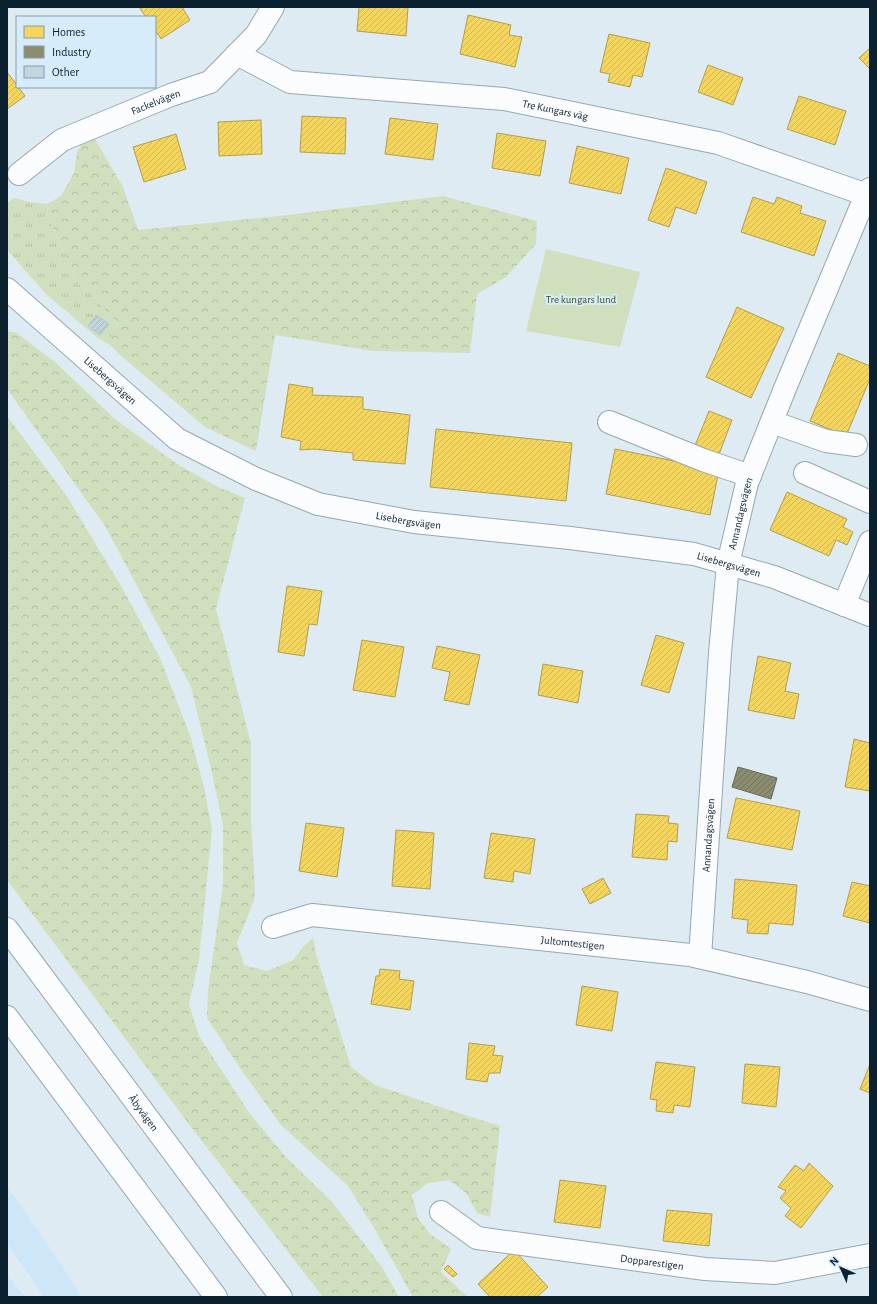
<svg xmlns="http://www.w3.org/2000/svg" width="877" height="1304" font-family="'Alegreya Sans',sans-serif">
<defs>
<pattern id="grass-tufts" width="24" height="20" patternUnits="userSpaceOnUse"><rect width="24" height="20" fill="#d0e0be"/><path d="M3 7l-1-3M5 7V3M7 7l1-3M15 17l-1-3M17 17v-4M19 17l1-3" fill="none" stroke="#b1c0a4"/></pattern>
<pattern id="forest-crowns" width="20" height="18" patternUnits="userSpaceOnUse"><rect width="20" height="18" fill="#d0e0be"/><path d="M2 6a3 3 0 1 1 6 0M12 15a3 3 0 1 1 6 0" fill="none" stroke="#b1c0a4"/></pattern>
<pattern id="homes-hatch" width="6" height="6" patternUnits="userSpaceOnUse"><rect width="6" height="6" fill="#f6d55c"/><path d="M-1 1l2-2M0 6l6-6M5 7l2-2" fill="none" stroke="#d2b750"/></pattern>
<pattern id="industry-hatch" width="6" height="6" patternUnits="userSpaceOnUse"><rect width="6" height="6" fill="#8c8c6e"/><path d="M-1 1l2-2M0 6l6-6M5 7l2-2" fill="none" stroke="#71725b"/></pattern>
<pattern id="building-hatch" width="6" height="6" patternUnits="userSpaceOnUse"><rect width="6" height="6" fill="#c2d5dd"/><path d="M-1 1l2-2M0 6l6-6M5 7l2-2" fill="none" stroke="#a5b7be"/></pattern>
</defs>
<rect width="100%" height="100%" fill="#deebf3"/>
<!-- built -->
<g fill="#cde7f8">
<polygon points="7,1186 58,1260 82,1297 44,1297 7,1243"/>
<polygon points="7,1274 25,1297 7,1297"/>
</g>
<!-- grass -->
<polygon fill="url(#grass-tufts)" points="14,198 29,202 47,204 48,218 67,257 75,281 96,299 117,324 109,344 99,339 47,295 7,250 7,203"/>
<!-- forest -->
<g fill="url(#forest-crowns)">
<polygon points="87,134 95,139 123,187 138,230 279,216 443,196 537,221 536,244 506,277 477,294 470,353 373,351 275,335 256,451 205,427 120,355 109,344 117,324 96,299 75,281 67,257 48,218 47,204 61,196 74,173 77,152"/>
<polygon points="7,331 17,333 56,363 115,419 177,464 218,487 245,498 216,609 251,743 251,821 255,890 254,901 237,943 244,965 267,971 293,960 303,947 313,938 316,954 351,1067 375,1085 446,1109 500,1126 490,1217 477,1213 466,1193 449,1180 428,1183 412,1195 418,1218 430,1234 451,1249 441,1272 468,1297 413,1297 374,1228 348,1186 281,1125 240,1068 207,1018 208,991 223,884 223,825 212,773 191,687 105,526 7,389"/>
<polygon points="7,416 68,498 121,586 160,658 190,735 204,787 212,829 199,960 189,1004 199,1036 250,1114 285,1156 332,1202 382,1267 399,1297 323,1297 194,1131 7,880"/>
</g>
<!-- park -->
<polygon fill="#d0e0be" points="546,249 640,272 620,347 526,331"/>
<!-- homes -->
<g fill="url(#homes-hatch)" stroke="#b09f4e">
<polygon points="139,7 182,7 190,20 161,39 155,30 155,17 146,17"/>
<polygon points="359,7 408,7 406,36 357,31"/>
<polygon points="468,15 511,25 509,35 522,37 515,67 460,54"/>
<polygon points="609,34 650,43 642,77 633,75 630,87 608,82 610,74 600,72"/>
<polygon points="870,48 870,69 859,58"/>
<polygon points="708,65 743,78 733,105 698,92"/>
<polygon points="7,72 25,96 7,109"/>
<polygon points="799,96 846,111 835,145 787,129"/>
<polygon points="302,116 346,118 345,154 300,152"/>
<polygon points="390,118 438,124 433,160 385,154"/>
<polygon points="261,120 262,154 219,156 218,122"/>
<polygon points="497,133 546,141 540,176 492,168"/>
<polygon points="176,134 186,169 144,182 133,147"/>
<polygon points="577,146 629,158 621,194 569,183"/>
<polygon points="666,168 707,182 696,214 676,207 669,227 648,220"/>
<polygon points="753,197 774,204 777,197 802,206 800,213 826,221 814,256 741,232"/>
<polygon points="737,307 784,328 751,398 706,377"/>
<polygon points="838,353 870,366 870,379 846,436 810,421"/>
<polygon points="289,384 313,388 312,395 363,397 363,409 410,415 405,464 353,460 353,453 313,449 300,450 301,441 281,437"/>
<polygon points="709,411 732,420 718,457 694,448"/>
<polygon points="436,429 572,443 566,501 430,487"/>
<polygon points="615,449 719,470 710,515 606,494"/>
<polygon points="787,492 847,519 843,527 853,532 847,545 836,540 829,556 770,530"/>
<polygon points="287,586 322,591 317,625 309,624 304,656 278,652"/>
<polygon points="656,635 684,643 669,693 641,685"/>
<polygon points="362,640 404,647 395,697 353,690"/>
<polygon points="437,646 480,655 469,705 444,700 450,672 432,668"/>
<polygon points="758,656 791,663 785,691 799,694 794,719 748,710"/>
<polygon points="543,664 583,671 578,703 538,695"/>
<polygon points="854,739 870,743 870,742 870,791 845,787"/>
<polygon points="736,798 800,811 792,850 727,838"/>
<polygon points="636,814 669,816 668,823 678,824 677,842 668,841 667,860 632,857"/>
<polygon points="306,823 344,828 337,877 299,871"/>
<polygon points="396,830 434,833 430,889 392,886"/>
<polygon points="491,833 535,839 530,874 514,871 513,882 484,878"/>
<polygon points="603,878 611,893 590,904 582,889"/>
<polygon points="735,879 797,885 793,925 769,923 768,934 747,933 748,920 732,918"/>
<polygon points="852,882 870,886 870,923 843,916"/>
<polygon points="380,969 400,971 399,979 414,981 410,1010 371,1004 376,976 379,976"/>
<polygon points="582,986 618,992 612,1031 576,1025"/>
<polygon points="469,1043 495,1046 493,1055 503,1056 500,1073 489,1073 487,1082 466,1079"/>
<polygon points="656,1062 695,1067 690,1107 674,1105 673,1113 656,1111 657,1100 650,1099"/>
<polygon points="745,1064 780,1067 776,1107 742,1103"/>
<polygon points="870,1064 870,1093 860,1089"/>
<polygon points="809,1163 833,1186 801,1228 785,1216 791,1208 780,1198 786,1191 778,1187 795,1165 804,1171"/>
<polygon points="560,1180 606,1186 600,1228 554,1222"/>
<polygon points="667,1210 712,1214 709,1246 663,1241"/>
<polygon points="514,1250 548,1287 537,1297 490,1297 478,1284"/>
<polygon points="448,1265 457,1274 453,1277 444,1269"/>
</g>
<!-- industry -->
<polygon fill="url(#industry-hatch)" stroke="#656c5b" points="738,767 777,778 771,799 732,787"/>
<!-- building -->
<polygon fill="url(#building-hatch)" stroke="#b4c7cf" points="96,315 109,324 100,335 88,326"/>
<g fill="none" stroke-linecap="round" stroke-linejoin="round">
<defs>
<g id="minor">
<path id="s1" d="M 237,54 L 290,82 L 504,99 L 718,143 L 870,196"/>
<path id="s2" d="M 19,174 L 62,140 L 171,95 L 210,82 L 256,35 L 273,7"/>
<path id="s3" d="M 7,289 L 177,439 L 256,479 L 318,504 L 414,522 L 570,538 L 694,554 L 774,577 L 870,615"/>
<polyline points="609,422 703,460 750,476"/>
<polyline points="772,422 826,441 856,445"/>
<polyline points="805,473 870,502"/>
<polyline points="844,605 870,542"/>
<path id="s4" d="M 273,927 L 312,915 L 690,955 L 807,982 L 870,1000"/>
<path id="s5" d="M 7,929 L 281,1297"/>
<path id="s6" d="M 700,957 L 720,653 L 728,564 L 747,483 L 786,386 L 866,195 L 870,189"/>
<polyline points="7,1017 216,1297"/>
<path id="s7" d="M 441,1212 L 477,1238 L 705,1269 L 775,1273 L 870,1255"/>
</g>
</defs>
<!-- minor casing -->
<use href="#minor" stroke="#97a7b1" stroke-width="24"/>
<!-- minor -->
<use href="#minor" stroke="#fafcfd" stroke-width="22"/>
</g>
<g text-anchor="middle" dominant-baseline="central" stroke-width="4" stroke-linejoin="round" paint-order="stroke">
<!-- street labels -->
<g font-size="11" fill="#0b212f" stroke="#d6ecfb">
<text stroke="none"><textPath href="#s2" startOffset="156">Fackelvägen</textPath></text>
<text stroke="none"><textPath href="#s1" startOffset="327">Tre Kungars väg</textPath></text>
<text stroke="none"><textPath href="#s3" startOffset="138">Lisebergsvägen</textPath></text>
<text stroke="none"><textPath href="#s6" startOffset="446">Annandagsvägen</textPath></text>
<text stroke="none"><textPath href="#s3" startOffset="474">Lisebergsvägen</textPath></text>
<text stroke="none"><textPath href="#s3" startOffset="798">Lisebergsvägen</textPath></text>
<text stroke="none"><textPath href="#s6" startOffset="122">Annandagsvägen</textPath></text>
<text stroke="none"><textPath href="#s4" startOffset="303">Jultomtestigen</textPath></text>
<text stroke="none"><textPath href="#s5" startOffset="229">Åbyvägen</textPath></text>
<text stroke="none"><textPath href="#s7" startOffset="221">Dopparestigen</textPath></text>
</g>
<!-- park labels -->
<g font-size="11" fill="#455118" stroke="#d6ecfb">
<text x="581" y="299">Tre kungars lund</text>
</g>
</g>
<!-- border -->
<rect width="877" height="1304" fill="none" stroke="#0b212f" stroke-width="16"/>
<!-- legend -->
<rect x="16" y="16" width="140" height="72" fill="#d6ecfb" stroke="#859ba9"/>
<rect x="24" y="26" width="20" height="12" fill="#f6d55c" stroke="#859ba9"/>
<text x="52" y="36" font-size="12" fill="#0b212f">Homes</text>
<rect x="24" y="46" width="20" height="12" fill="#8c8c6e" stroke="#859ba9"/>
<text x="52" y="56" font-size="12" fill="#0b212f">Industry</text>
<rect x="24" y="66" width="20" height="12" fill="#c2d5dd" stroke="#859ba9"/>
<text x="52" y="76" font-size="12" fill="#0b212f">Other</text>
<!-- north arrow -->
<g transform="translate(841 1268) rotate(315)" stroke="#d6ecfb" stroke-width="3" paint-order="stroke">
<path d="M0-3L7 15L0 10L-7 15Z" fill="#0b212f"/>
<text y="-6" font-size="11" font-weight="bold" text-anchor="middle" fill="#0b212f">N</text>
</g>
</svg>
